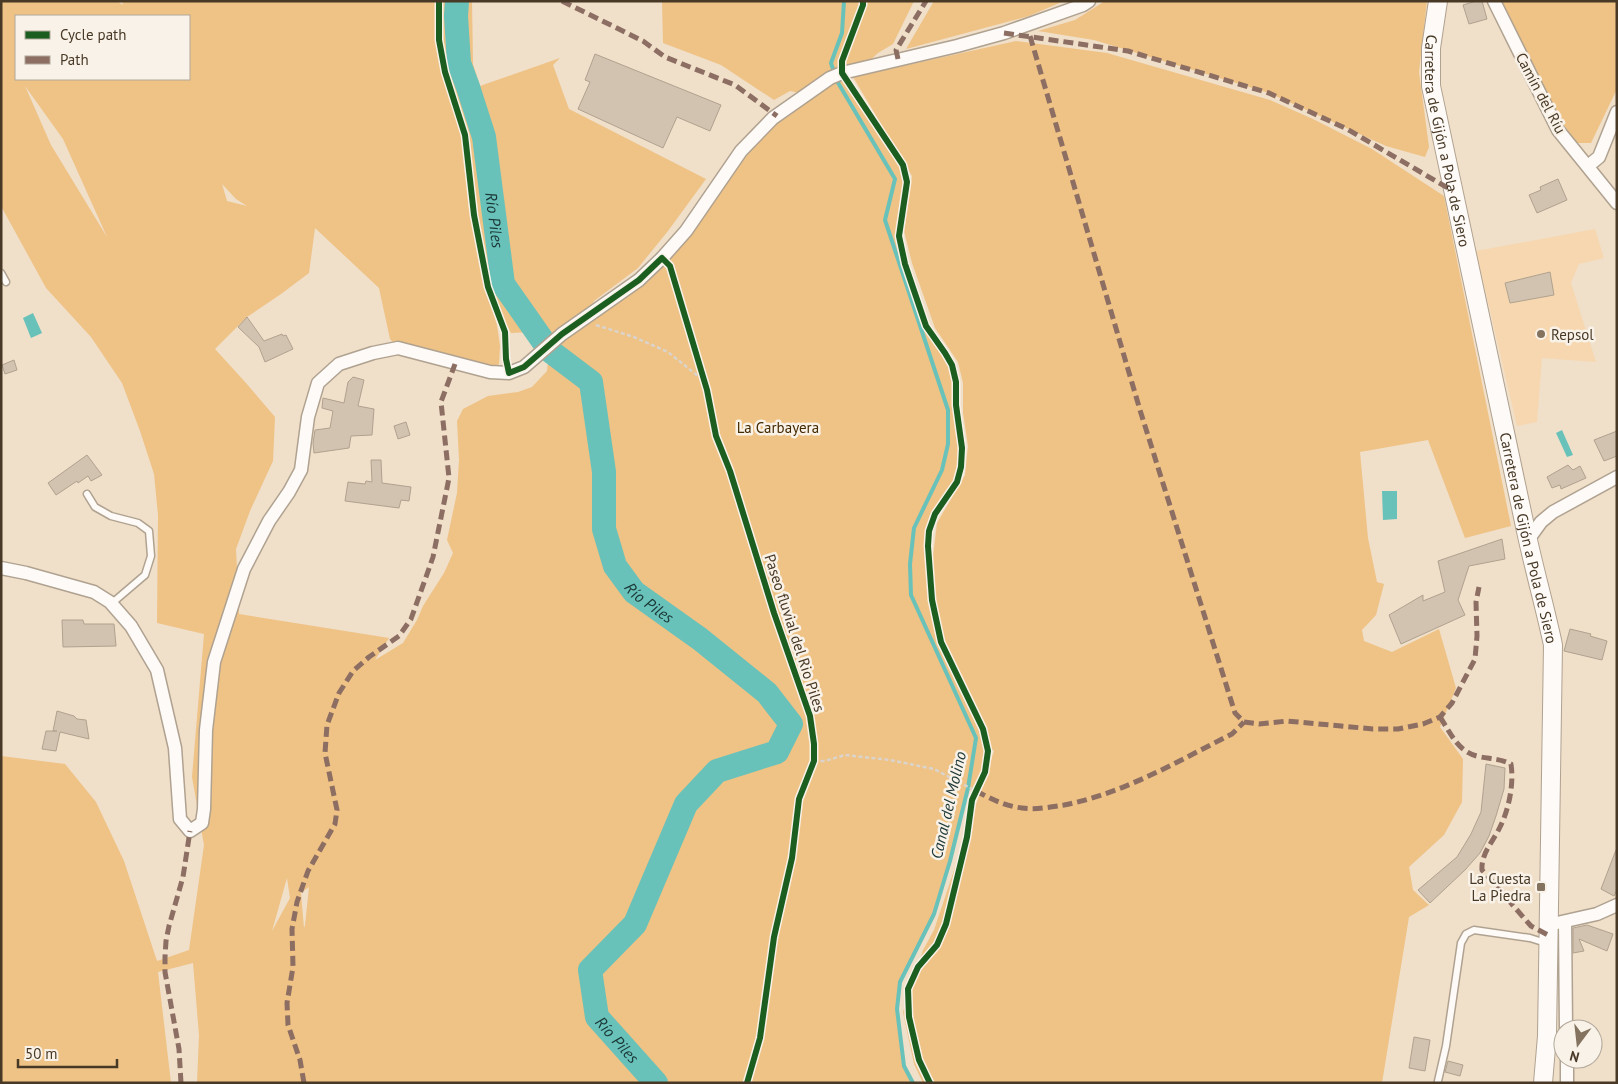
<svg xmlns="http://www.w3.org/2000/svg" width="1618" height="1084" font-family="'PT Sans',sans-serif">
<rect width="100%" height="100%" fill="#f0dfc9"/>
<!-- built -->
<polygon fill="#f7d7af" points="1595,229 1604,258 1579,264 1571,283 1596,362 1542,358 1537,422 1517,426 1476,251"/>
<!-- green -->
<g fill="#efc285" fill-rule="evenodd">
<path d="M 1,1 L 117,1 L 123,5 L 122,1 L 472,1 L 473,64 L 480,86 L 560,58 L 553,65 L 569,109 L 706,179 L 668,231 L 638,268 L 594,301 L 586,314 L 639,280 L 741,151 L 805,94 L 790,91 L 774,100 L 721,65 L 663,43 L 662,1 L 914,1 L 893,44 L 878,53 L 847,81 L 903,165 L 907,182 L 899,236 L 905,264 L 926,326 L 945,353 L 952,365 L 956,382 L 956,405 L 962,448 L 961,467 L 957,482 L 936,514 L 929,531 L 929,555 L 933,556 L 937,523 L 965,475 L 968,446 L 963,413 L 963,383 L 958,362 L 935,328 L 912,263 L 904,231 L 912,176 L 853,77 L 1016,41 L 1107,53 L 1270,100 L 1313,119 L 1372,149 L 1444,196 L 1511,526 L 1465,538 L 1428,440 L 1360,452 L 1368,538 L 1377,582 L 1384,584 L 1376,615 L 1362,630 L 1364,641 L 1392,652 L 1439,629 L 1456,688 L 1440,727 L 1463,759 L 1462,802 L 1444,835 L 1409,867 L 1413,890 L 1429,905 L 1409,917 L 1382,1083 L 923,1083 L 914,1064 L 903,1012 L 923,950 L 934,930 L 994,751 L 988,747 L 985,772 L 976,791 L 968,789 L 950,861 L 934,914 L 900,982 L 897,1009 L 904,1066 L 913,1083 L 197,1083 L 199,1035 L 193,963 L 158,972 L 171,1083 L 1,1083 L 1,756 L 65,764 L 96,802 L 124,861 L 157,961 L 189,950 L 204,845 L 192,777 L 204,634 L 157,623 L 158,515 L 154,474 L 140,431 L 122,383 L 91,337 L 46,288 L 1,206 ZM 16,16 L 189,16 L 189,79 L 16,79 ZM 25,86 L 63,139 L 107,237 L 51,145 ZM 222,184 L 236,199 L 247,206 L 227,201 ZM 315,228 L 379,288 L 390,339 L 398,348 L 490,372 L 499,364 L 500,346 L 497,325 L 482,277 L 511,333 L 551,331 L 547,371 L 532,387 L 518,392 L 488,396 L 463,409 L 457,421 L 459,460 L 457,493 L 447,540 L 453,553 L 444,573 L 423,606 L 417,620 L 403,643 L 375,660 L 389,638 L 239,614 L 236,549 L 250,511 L 273,461 L 275,417 L 246,383 L 215,349 L 247,317 L 281,294 L 309,273 ZM 287,878 L 290,898 L 272,931 ZM 309,887 L 305,925 L 304,928 L 301,893 Z"/>
<polygon points="934,1 1064,1 1029,16 906,49"/>
<polygon points="1105,1 1427,1 1419,72 1429,147 1425,157 1386,146 1269,93 1094,40 1038,31 1075,20"/>
<polygon points="1502,1 1617,1 1617,89 1591,143 1576,143 1558,116"/>
</g>
<!-- water -->
<g fill="#68c2ba">
<polygon points="33,313 42,333 31,338 23,318"/>
<polygon points="1562,430 1573,455 1567,457 1556,433"/>
<polygon points="1382,491 1397,491 1397,519 1383,520"/>
</g>
<g fill="none" stroke-linecap="round" stroke-linejoin="round">
<!-- stream -->
<polyline stroke="#68c2ba" stroke-width="4" points="844,1 842,33 831,63 837,81 895,179 885,220 948,410 948,444 942,470 914,528 910,564 911,595 976,738 968,788 950,861 934,914 900,982 897,1009 904,1066 913,1083"/>
<!-- river -->
<path stroke="#68c2ba" stroke-width="24" id="s1" d="M 457,1 L 456,16 L 459,63 L 468,87 L 484,137 L 503,284 L 550,351 L 591,382 L 604,472 L 604,529 L 615,566 L 634,592 L 700,639 L 767,693 L 791,724 L 777,752 L 717,771 L 686,804 L 635,924 L 590,970 L 597,1017 L 656,1083"/>
</g>
<!-- building -->
<g fill="#d2c3b0" stroke="#b0a28f">
<polygon points="1476,1 1482,1 1487,19 1469,24 1463,5"/>
<polygon points="595,54 721,105 710,131 677,117 663,148 578,109 590,82 585,80"/>
<polygon points="1558,179 1567,200 1537,213 1529,195 1541,190 1540,187"/>
<polygon points="1550,272 1554,295 1510,303 1505,283"/>
<polygon points="247,317 264,341 282,334 283,336 286,335 293,349 265,362 259,347 238,327"/>
<polygon points="14,360 17,370 5,374 2,365"/>
<polygon points="353,377 364,380 358,406 374,409 372,435 351,436 349,448 314,453 313,443 315,430 330,428 333,411 322,408 323,398 344,403 348,382"/>
<polygon points="406,422 410,435 398,439 394,426"/>
<polygon points="1617,431 1617,456 1604,461 1594,440"/>
<polygon points="87,455 102,475 91,481 88,476 78,483 77,481 56,495 48,483"/>
<polygon points="371,460 381,460 382,483 411,487 409,501 401,500 399,508 345,501 348,482 365,484 366,481 372,482"/>
<polygon points="1568,465 1573,470 1580,466 1586,478 1561,489 1560,485 1552,488 1547,477"/>
<polygon points="1502,539 1505,559 1469,566 1458,600 1465,615 1401,644 1389,615 1423,595 1423,601 1445,592 1438,561"/>
<polygon points="62,620 83,620 84,624 114,624 116,646 63,647"/>
<polygon points="1570,629 1591,634 1590,636 1607,641 1602,660 1564,651"/>
<polygon points="57,711 74,716 77,719 86,720 89,739 60,732 56,751 42,749 46,731 57,731 53,731"/>
<polygon points="1486,764 1505,768 1504,789 1496,816 1489,836 1480,853 1465,870 1430,903 1418,890 1457,857 1471,834 1481,812"/>
<polygon points="1616,850 1617,890 1614,896 1601,889"/>
<polygon points="1587,925 1613,934 1607,951 1579,939 1584,951 1573,953 1573,928"/>
<polygon points="1414,1037 1430,1040 1425,1071 1409,1068"/>
<polygon points="1448,1061 1463,1065 1460,1076 1445,1072"/>
</g>
<g fill="none" stroke-linecap="round" stroke-linejoin="round">
<defs>
<g id="lane">
<polyline points="1,273 6,282"/>
<polyline points="87,494 95,507 111,516 138,523 149,531 151,556 145,575 111,604"/>
<polyline points="1438,1081 1446,1046 1461,943 1466,934 1474,930 1530,938 1546,943"/>
</g>
<g id="street">
<polyline points="1494,1 1558,130 1617,203"/>
<polyline points="1588,166 1599,157 1617,112"/>
<polyline points="1528,540 1541,522 1553,512 1617,477"/>
<polyline points="1,568 26,573 94,592 110,602 131,626 157,670 175,748 180,819 190,831 202,823 204,809 206,730 214,662 244,569 269,521 289,492 301,470 308,417 318,383 339,364 373,353 398,348 490,372 509,373 524,367 562,334 639,280 662,258 686,231 741,151 773,118 830,78 842,73 957,46 1004,33 1083,5 1089,1"/>
<polyline points="1565,922 1566,1029"/>
<polyline points="1557,923 1597,914 1617,905"/>
<polyline points="1567,1059 1567,1083"/>
</g>
<g id="secondary">
<path id="s2" d="M 1438,1 L 1431,48 L 1431,86 C 1463,234 1495,382 1526,531 C 1534,569 1545,607 1553,645 L 1547,1036 L 1543,1083"/>
</g>
</defs>
<!-- lane casing -->
<use href="#lane" stroke="#b0a290" stroke-width="9"/>
<!-- street casing -->
<use href="#street" stroke="#b0a290" stroke-width="15"/>
<!-- secondary casing -->
<use href="#secondary" stroke="#b0a290" stroke-width="20"/>
<!-- path -->
<g stroke="#dad4cd" stroke-width="2.5" stroke-dasharray="4 2.5" stroke-linecap="butt">
<polyline points="439,1 439,40 445,72 465,135 474,215 488,287 505,332 506,360"/>
<polyline points="670,267 707,390 716,436 730,471 774,613 810,716 814,744 814,761 799,799 792,858 774,937 760,1038 747,1083"/>
<polyline points="596,325 634,337 668,352 703,380"/>
<polyline points="814,761 825,761 845,755 890,760 934,769 976,791"/>
</g>
<!-- lane -->
<use href="#lane" stroke="#fdfaf7" stroke-width="6"/>
<!-- street -->
<use href="#street" stroke="#fdfaf7" stroke-width="12"/>
<!-- secondary -->
<use href="#secondary" stroke="#fdfaf7" stroke-width="18"/>
<!-- quiet -->
<g stroke="#8d6e63" stroke-width="5" stroke-dasharray="10 5" stroke-linecap="butt">
<polyline points="562,1 643,41 665,57 735,85 777,116"/>
<polyline points="1004,33 1128,51 1269,93 1347,129 1453,191"/>
<polyline points="1030,36 1140,410 1235,713 1244,722 1259,724 1287,721 1373,729 1398,729 1423,724 1440,717 1452,703 1475,659 1477,636 1476,602 1479,587"/>
<polyline points="898,59 896,50 926,1"/>
<path d="M 1440,717 C 1452,735 1458,753 1481,757 C 1492,759 1501,759 1511,764 C 1514,784 1509,809 1500,827 C 1493,842 1481,853 1482,870 L 1531,926 L 1550,936"/>
<path d="M 976,791 C 991,799 1005,806 1022,808 C 1036,810 1051,807 1064,805 C 1125,793 1178,761 1232,734 L 1244,722"/>
<polyline points="181,1083 179,1049 165,972 165,957 166,941 169,926 183,877 190,831"/>
<polyline points="304,1083 300,1060 288,1025 287,1003 293,967 292,929 297,902 308,871 335,824 337,810 325,753 327,725 339,693 353,671 369,657 399,636 411,619 426,577 433,557 449,478 441,402 455,364"/>
</g>
<defs>
<g id="cycleway">
<polyline points="439,1 439,40 445,72 465,135 474,215 488,287 505,332 506,359 509,373 524,367 562,334 639,280 662,258 670,266 707,390 716,436 730,471 774,613 810,716 814,744 814,761 799,799 792,858 774,937 760,1038 747,1083"/>
<polyline points="863,1 863,5 842,61 842,73 903,165 907,182 899,236 905,264 926,326 945,353 952,365 956,382 956,405 962,448 961,467 957,482 935,514 929,531 928,546 932,600 941,642 983,729 988,751 985,772 972,800 967,837 946,924 937,945 918,967 908,989 909,1017 919,1060 930,1083"/>
</g>
</defs>
<!-- cycleway casing -->
<use href="#cycleway" stroke="#f9f2e8" stroke-width="9"/>
<!-- cycleway -->
<use href="#cycleway" stroke="#1b5e20" stroke-width="6"/>
</g>
<!-- markers -->
<g fill="#83735f" stroke="#f9f2e8" stroke-width="2">
<circle cx="1541" cy="334" r="5"/>
<rect x="1536" y="882" width="10" height="10" rx="2.5"/>
</g>
<g text-anchor="middle" dominant-baseline="central" stroke-width="5" stroke-linejoin="round" paint-order="stroke">
<!-- street labels -->
<g font-size="15" fill="#483926" stroke="#f9f2e8">
<text transform="translate(1541 93) rotate(62)">Camín del Ríu</text>
<text stroke="none"><textPath href="#s2" startOffset="142">Carretera de Gijón a Pola de Siero</textPath></text>
<text stroke="none"><textPath href="#s2" startOffset="548">Carretera de Gijón a Pola de Siero</textPath></text>
<text transform="translate(795 633) rotate(72)">Paseo fluvial del Rio Piles</text>
</g>
<!-- poi labels -->
<g font-size="15" fill="#483926" stroke="#f9f2e8" text-anchor="start">
<text x="1551" y="334">Repsol</text>
<text x="1531" y="878" text-anchor="end">La Cuesta<tspan x="1531" dy="17">La Piedra</tspan></text>
</g>
<!-- park labels -->
<g font-size="15" fill="#442a00" stroke="#f9f2e8">
<text x="778" y="427">La Carbayera</text>
</g>
<!-- water labels -->
<g font-size="16" font-style="italic" fill="#1b3736" stroke="#f9f2e8">
<text stroke="none"><textPath href="#s1" startOffset="224">Río Piles</textPath></text>
<text stroke="none"><textPath href="#s1" startOffset="659">Río Piles</textPath></text>
<text transform="translate(948 805) rotate(-77)">Canal del Molino</text>
<text stroke="none"><textPath href="#s1" startOffset="1259">Río Piles</textPath></text>
</g>
</g>
<!-- border -->
<rect width="1618" height="1084" fill="none" stroke="#483926" stroke-width="5"/>
<!-- legend -->
<rect x="15" y="15" width="175" height="65" fill="#f9f2e8" stroke="#b2a89a"/>
<rect x="25" y="31" width="25" height="8" fill="#1b5e20" stroke="#b2a89a"/>
<text x="60" y="40" font-size="15" fill="#483926">Cycle path</text>
<rect x="25" y="56" width="25" height="8" fill="#8d6e63" stroke="#b2a89a"/>
<text x="60" y="65" font-size="15" fill="#483926">Path</text>
<!-- north arrow -->
<g transform="translate(1578 1044) rotate(195)"><circle r="24" fill="#f9f2e8" stroke="#b2a89a"/>
<path d="M0-4L9 19L0 12L-9 19Z" fill="#83735f"/>
<text y="-8" font-size="14" font-weight="bold" text-anchor="middle" fill="#483926">N</text>
</g>
<!-- scale -->
<path d="M18 1059v8h99v-8" fill="none" stroke="#483926" stroke-width="2.5"/>
<text x="25" y="1059" font-size="15" fill="#483926" stroke="#f9f2e8" stroke-width="4" paint-order="stroke">50 m</text>
</svg>
